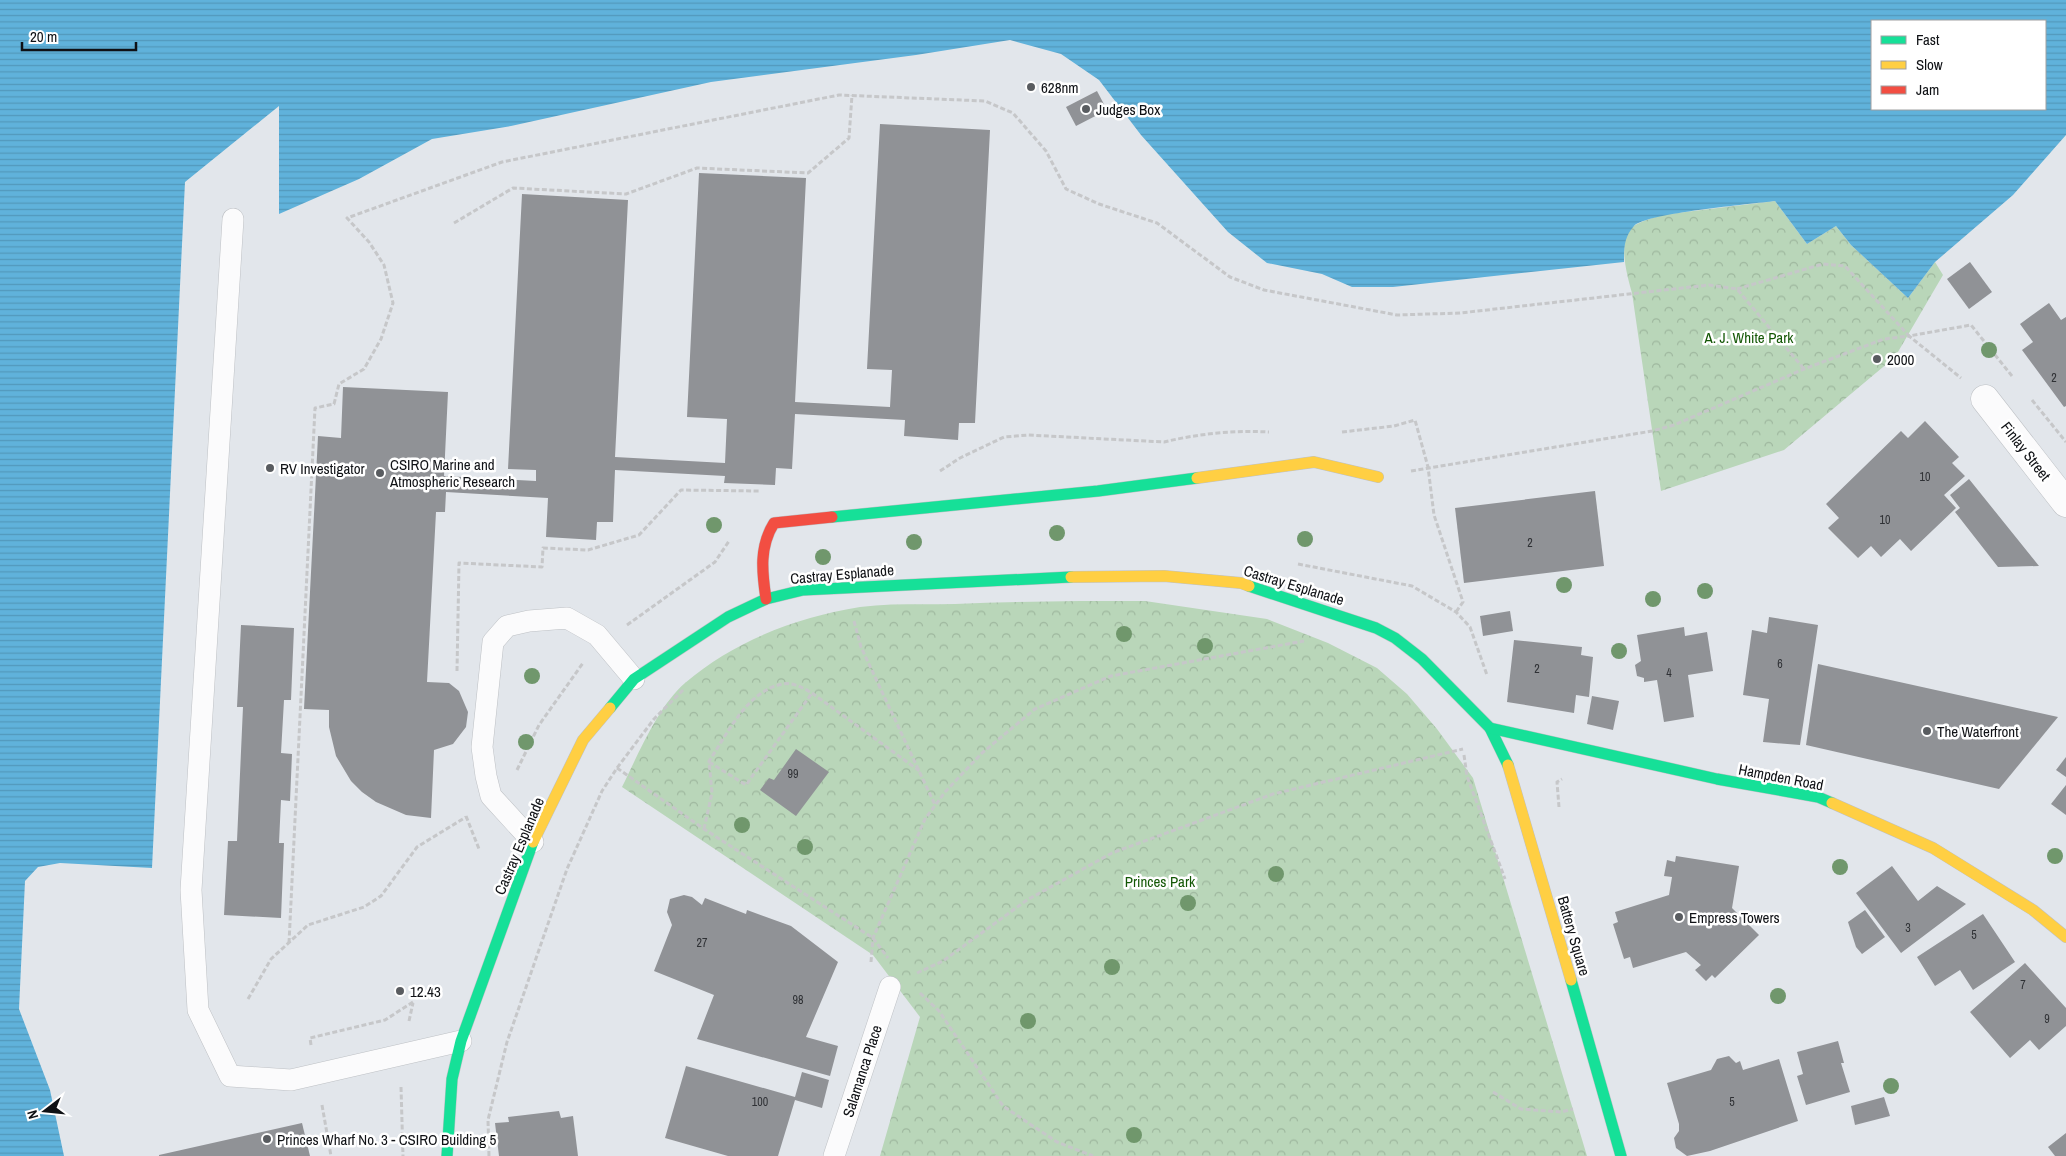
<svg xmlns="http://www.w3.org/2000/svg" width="2066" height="1156" font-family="'Archivo Narrow',sans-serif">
<defs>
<pattern id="park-crowns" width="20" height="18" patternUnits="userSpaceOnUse" patternTransform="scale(1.25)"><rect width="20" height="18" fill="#b9d6b9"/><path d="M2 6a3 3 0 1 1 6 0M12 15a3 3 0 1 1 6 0" fill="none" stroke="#9eb79e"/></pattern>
<pattern id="water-rules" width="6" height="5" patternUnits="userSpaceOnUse" patternTransform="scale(1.25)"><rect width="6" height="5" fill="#60b2db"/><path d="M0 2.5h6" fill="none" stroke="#5298bb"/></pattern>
</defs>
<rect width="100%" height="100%" fill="#e2e6eb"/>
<!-- park -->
<g fill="url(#park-crowns)">
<path d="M 1775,201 L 1807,244 L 1836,226 L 1851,245 L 1908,298 L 1935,262 L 1943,275 L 1895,357 L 1784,450 L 1661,491 L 1632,293 C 1627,275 1615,235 1637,224 C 1647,219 1660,216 1670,212 L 1669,214 Z"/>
<path d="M 1145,601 L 1267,619 L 1328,643 L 1377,668 L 1407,694 L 1437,729 L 1473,778 L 1587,1156 L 880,1156 L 920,1017 L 873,955 L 622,787 C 638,755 658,706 685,683 C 734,641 797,617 860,607 C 891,603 924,605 955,604 C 1018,601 1081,601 1145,601 Z"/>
</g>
<!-- water -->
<path fill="url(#water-rules)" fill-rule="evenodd" d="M 0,0 L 2066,0 L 2066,135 L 2013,195 L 1935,262 L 1908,298 L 1851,245 L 1836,226 L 1807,244 L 1775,201 C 1752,204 1646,213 1634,226 C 1624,237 1624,248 1624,262 L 1393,287 L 1352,287 L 1322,274 L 1267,263 L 1228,232 L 1141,135 L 1099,80 L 1061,54 L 1010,40 L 916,55 L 711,82 L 511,126 L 432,139 L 359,179 L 279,214 L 279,106 L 185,182 L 152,868 L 60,863 L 38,867 L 25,881 L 19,1009 L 50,1090 L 64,1156 L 0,1156 ZM 1872,21 L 2045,21 L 2045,109 L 1872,109 Z"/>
<!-- building -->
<g fill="#909296">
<polygon points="1097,91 1107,110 1076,126 1066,107"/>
<polygon points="880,124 990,130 975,423 959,423 958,440 904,436 905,420 795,414 792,469 776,468 775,485 724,483 725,476 615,470 613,522 597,522 596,540 546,537 548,498 446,492 445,512 436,512 427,682 449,683 459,691 468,712 466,727 453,744 434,750 431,818 406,815 376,802 362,792 351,781 336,756 329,727 329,710 304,709 318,436 341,438 343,387 448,392 444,476 536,481 536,470 508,469 522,194 628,200 615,457 725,463 727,419 687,417 699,173 806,178 795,402 890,407 892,370 867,369"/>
<polygon points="1970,262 1992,292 1969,309 1947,279"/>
<polygon points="2049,303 2061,320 2066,317 2066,406 2064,407 2022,350 2033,342 2020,324"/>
<polygon points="1925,421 1959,457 1952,463 1965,476 1944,495 1956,508 1911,551 1900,539 1881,557 1871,546 1858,558 1828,528 1839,518 1826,504 1901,431 1908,438"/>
<polygon points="1969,479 2039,566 1998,567 1955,512 1960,508 1950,495"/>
<polygon points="1595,491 1604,566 1464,583 1455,508"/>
<polygon points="1510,611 1513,631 1483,636 1480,616"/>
<polygon points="1769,617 1818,625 1800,745 1763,742 1769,699 1743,695 1752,630 1767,633"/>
<polygon points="241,625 294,628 291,700 284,700 281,753 292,754 290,801 281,800 279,843 284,843 281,918 224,915 228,841 237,841 243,707 237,707"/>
<polygon points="1684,627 1685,636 1707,632 1713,671 1688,675 1694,717 1664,722 1657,680 1644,682 1644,678 1637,676 1635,665 1641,661 1637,635"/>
<polygon points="1514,640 1582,647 1581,655 1593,657 1589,697 1576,695 1574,713 1507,702"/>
<polygon points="1818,664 2058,717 1999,789 1806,745"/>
<polygon points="1592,696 1619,701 1613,730 1587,724"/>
<polygon points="796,749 829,772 796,816 760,790 769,778 774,780"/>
<polygon points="2066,757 2066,777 2056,770"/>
<polygon points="2066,785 2066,815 2051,804"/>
<polygon points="1676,856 1739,866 1732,908 1759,935 1715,978 1712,975 1706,981 1695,970 1701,965 1686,952 1633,968 1630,957 1624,959 1613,924 1618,922 1615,912 1669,895 1672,877 1664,876 1667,860 1675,862"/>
<polygon points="1892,866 1918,901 1937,886 1966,904 1901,953 1856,893"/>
<polygon points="684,895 692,897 702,905 705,898 746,914 747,910 791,926 838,962 806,1037 838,1046 830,1076 697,1039 714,995 654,971 672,925 667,912 670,899"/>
<polygon points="1865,910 1885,937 1862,954 1856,947 1848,922"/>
<polygon points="1983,914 2015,962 1973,990 1960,970 1935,986 1917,957"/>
<polygon points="2025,963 2066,1008 2066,1026 2039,1050 2030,1040 2010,1058 1970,1012"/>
<polygon points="1838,1041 1844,1063 1841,1063 1850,1092 1806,1105 1797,1076 1803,1074 1797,1052"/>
<polygon points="1729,1056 1736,1063 1740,1061 1743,1070 1779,1059 1798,1121 1710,1151 1687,1156 1676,1148 1674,1138 1679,1131 1679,1124 1667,1083 1711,1070 1717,1059"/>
<polygon points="686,1066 795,1097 802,1072 829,1080 822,1108 795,1100 778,1156 728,1156 665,1138"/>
<polygon points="1884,1097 1890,1116 1855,1125 1851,1106"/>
<polygon points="559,1111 561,1118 573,1116 578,1156 499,1156 495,1123 509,1122 508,1117"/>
<polygon points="302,1123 310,1156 159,1156 159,1155"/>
<polygon points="2066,1133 2066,1156 2055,1156 2048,1147"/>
</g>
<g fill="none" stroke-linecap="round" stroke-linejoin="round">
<defs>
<g id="lane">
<polyline points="233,219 191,890 198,1010 230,1076 291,1080 461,1041"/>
<polyline points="533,842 491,796 486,776 482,747 493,642 507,626 529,621 567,618 597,635 634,679"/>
<polyline points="834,1156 890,987"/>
</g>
<polyline id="street" points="1985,399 2066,503"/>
<g id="fast">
<polyline points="832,517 1098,491 1197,478"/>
<polyline points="1249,586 1376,628 1395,638 1422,659 1490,728 1508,765"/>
<polyline points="610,708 634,679 728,617 766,599 803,590 1071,577"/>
<polyline points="1490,728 1717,779 1818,797 1832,803"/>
<polyline points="1571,980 1621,1156"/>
<polyline points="447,1156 452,1079 461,1041 533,842"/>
</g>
<g id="slow">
<polyline points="1197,478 1314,462 1378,477"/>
<polyline points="1071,577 1164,576 1241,583 1249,586"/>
<polyline points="1508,765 1571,980"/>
<polyline points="1832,803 1933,848 2033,910 2066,937"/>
<polyline points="533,842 583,740 610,708"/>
</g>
<path id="jam" d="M 766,599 C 762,572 759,547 774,523 L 832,517"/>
</defs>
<!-- lane casing -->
<use href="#lane" stroke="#bec1c5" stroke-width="22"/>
<!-- street casing -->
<use href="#street" stroke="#bec1c5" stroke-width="29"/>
<!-- fast casing -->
<use href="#fast" stroke="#bec1c5" stroke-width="12"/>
<!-- slow casing -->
<use href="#slow" stroke="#bec1c5" stroke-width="12"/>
<!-- jam casing -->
<use href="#jam" stroke="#bec1c5" stroke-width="12"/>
<!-- path -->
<g stroke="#c6c7c9" stroke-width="3" stroke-dasharray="5 2.5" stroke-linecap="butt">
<polyline points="454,223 513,188 626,194 697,168 808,173 849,138 852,95"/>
<polyline points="1737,289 1823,264 1845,266 1909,336 1971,325 2012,376"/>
<polyline points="2032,400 2066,442"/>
<polyline points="1342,432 1394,426 1415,420 1428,467 1434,515 1463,602 1456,612"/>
<path d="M 940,471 L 960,458 L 1004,437 L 1028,435 L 1164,442 C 1197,434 1234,430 1269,432"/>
<polyline points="1411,471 1652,431 1674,425 1804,369 1884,339 1909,336 1961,378"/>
<polyline points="1298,564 1412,586 1456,612 1470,627 1487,675"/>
<polyline points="854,621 861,647 935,805"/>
<polyline points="627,625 715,562 729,541"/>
<polyline points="457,671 459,563 542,567 543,548 588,550 639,535 681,490 760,491"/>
<polyline points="1464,755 1467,776 1505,879"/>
<polyline points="709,762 746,785 812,693"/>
<polyline points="617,768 704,829 873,938 888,958"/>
<polyline points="517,770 539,725 583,663"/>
<polyline points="1559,807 1557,782 1562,779"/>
<polyline points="466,816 479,849"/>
<path d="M 704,829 L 712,793 L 709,761 C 727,735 747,690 783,684 C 793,682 803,688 812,693 L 921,772"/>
<polyline points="289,943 315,408 334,404 339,384 364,369 381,339 393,303 384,265 369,242 347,218 502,162 839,95 985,101 1013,113 1046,151 1066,189 1099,204 1157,223 1230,277 1264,290 1397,315 1460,313 1709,285 1737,289 1804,369"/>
<polyline points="871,962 873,938 925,819 945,792 982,753 1035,709 1111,676 1304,641"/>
<polyline points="917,973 943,961 1027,900 1112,853 1273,794 1463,749"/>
<polyline points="920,993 939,1011 1003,1106 1057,1142 1093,1156"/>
<polyline points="248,999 271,959 308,925 364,907 381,896 417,847 466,817"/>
<polyline points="409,1021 413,1003"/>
<polyline points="311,1045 310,1038 385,1020 413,1002"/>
<polyline points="401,1087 403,1156"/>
<polyline points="1493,1092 1521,1109 1561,1112 1573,1109"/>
<polyline points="322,1105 331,1156"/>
<polyline points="489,1156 488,1120 507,1042 567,869 602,791 617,768 654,719 683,690"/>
</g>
<!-- lane -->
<use href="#lane" stroke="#fbfbfc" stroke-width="21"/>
<!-- street -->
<use href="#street" stroke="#fbfbfc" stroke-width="28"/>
<!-- fast -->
<use href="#fast" stroke="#16e098" stroke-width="11"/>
<!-- slow -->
<use href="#slow" stroke="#ffcf43" stroke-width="11"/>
<!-- jam -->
<use href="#jam" stroke="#f24e42" stroke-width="11"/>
</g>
<!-- trees -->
<g fill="#70976c">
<circle cx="1989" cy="350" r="8"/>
<circle cx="714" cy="525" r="8"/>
<circle cx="1057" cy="533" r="8"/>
<circle cx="1305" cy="539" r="8"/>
<circle cx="914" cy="542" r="8"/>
<circle cx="823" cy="557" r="8"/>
<circle cx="1564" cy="585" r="8"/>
<circle cx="1705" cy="591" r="8"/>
<circle cx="1653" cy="599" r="8"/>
<circle cx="1124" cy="634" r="8"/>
<circle cx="1205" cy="646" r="8"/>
<circle cx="1619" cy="651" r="8"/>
<circle cx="532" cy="676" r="8"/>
<circle cx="526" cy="742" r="8"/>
<circle cx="742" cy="825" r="8"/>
<circle cx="805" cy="847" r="8"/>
<circle cx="2055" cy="856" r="8"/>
<circle cx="1840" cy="867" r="8"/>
<circle cx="1276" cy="874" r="8"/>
<circle cx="1188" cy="903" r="8"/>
<circle cx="1112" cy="967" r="8"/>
<circle cx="1778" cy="996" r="8"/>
<circle cx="1028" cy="1021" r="8"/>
<circle cx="1891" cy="1086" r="8"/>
<circle cx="1134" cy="1135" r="8"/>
</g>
<!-- markers -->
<g fill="#595c60" stroke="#fff" stroke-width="2">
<circle cx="1031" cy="87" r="5"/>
<circle cx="1086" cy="109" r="5"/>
<circle cx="1877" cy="359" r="5"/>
<circle cx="270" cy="468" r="5"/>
<circle cx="380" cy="473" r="5"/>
<circle cx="1927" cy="731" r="5"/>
<circle cx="1679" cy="917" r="5"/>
<circle cx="400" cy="991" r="5"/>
<circle cx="267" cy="1139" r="5"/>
</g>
<g text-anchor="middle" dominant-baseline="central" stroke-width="5" stroke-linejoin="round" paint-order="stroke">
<!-- number labels -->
<g font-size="12" fill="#2f3135">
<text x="2054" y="378">2</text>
<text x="1925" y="477">10</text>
<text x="1885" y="520">10</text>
<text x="1530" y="543">2</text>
<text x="1780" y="664">6</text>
<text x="1537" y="669">2</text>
<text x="1669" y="673">4</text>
<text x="793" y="774">99</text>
<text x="1908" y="928">3</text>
<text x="1974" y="935">5</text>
<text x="702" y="943">27</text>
<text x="2023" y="985">7</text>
<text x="798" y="1000">98</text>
<text x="2047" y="1019">9</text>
<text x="760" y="1102">100</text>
<text x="1732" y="1102">5</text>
</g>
<!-- poi labels -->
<g font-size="15" fill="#0f1115" stroke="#fff" text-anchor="start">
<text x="1041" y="87">628nm</text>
<text x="1096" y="109">Judges Box</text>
<text x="1887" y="359">2000</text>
<text x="390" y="464">CSIRO Marine and<tspan x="390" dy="17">Atmospheric Research</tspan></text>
<text x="280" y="468">RV Investigator</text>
<text x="1937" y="731">The Waterfront</text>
<text x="1689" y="917">Empress Towers</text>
<text x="410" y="991">12.43</text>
<text x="277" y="1139">Princes Wharf No. 3 - CSIRO Building 5</text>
</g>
<!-- park labels -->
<g font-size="15" fill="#135705" stroke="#fff">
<text x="1749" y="337">A. J. White Park</text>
<text x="1160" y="881">Princes Park</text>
</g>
<!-- street labels -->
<g font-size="15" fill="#0f1115" stroke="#fff">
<text transform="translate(2026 451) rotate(52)">Finlay Street</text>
<text transform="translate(842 574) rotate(-5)">Castray Esplanade</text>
<text transform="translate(1294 585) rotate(17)">Castray Esplanade</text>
<text transform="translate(1781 777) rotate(11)">Hampden Road</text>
<text transform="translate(519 846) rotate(-67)">Castray Esplanade</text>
<text transform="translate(1574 936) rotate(74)">Battery Square</text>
<text transform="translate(862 1071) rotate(-72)">Salamanca Place</text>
</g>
</g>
<!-- legend -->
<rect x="1871" y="20" width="175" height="90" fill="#ffffff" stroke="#9fa0a1"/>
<rect x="1881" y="36" width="25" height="8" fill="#16e098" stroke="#9fa0a1"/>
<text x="1916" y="45" font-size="15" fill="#0f1115">Fast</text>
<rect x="1881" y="61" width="25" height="8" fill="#ffcf43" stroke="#9fa0a1"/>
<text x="1916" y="70" font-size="15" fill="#0f1115">Slow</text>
<rect x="1881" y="86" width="25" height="8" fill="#f24e42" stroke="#9fa0a1"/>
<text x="1916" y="95" font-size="15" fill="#0f1115">Jam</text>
<!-- north arrow -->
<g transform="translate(45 1111) rotate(254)" stroke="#ffffff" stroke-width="4" paint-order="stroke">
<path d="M0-4L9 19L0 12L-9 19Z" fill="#0f1115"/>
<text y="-8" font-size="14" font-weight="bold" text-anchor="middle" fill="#0f1115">N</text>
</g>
<!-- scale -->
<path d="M22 42v8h114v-8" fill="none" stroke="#0f1115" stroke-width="2.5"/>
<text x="30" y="42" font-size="15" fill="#0f1115" stroke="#ffffff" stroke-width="4" paint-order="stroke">20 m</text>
</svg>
